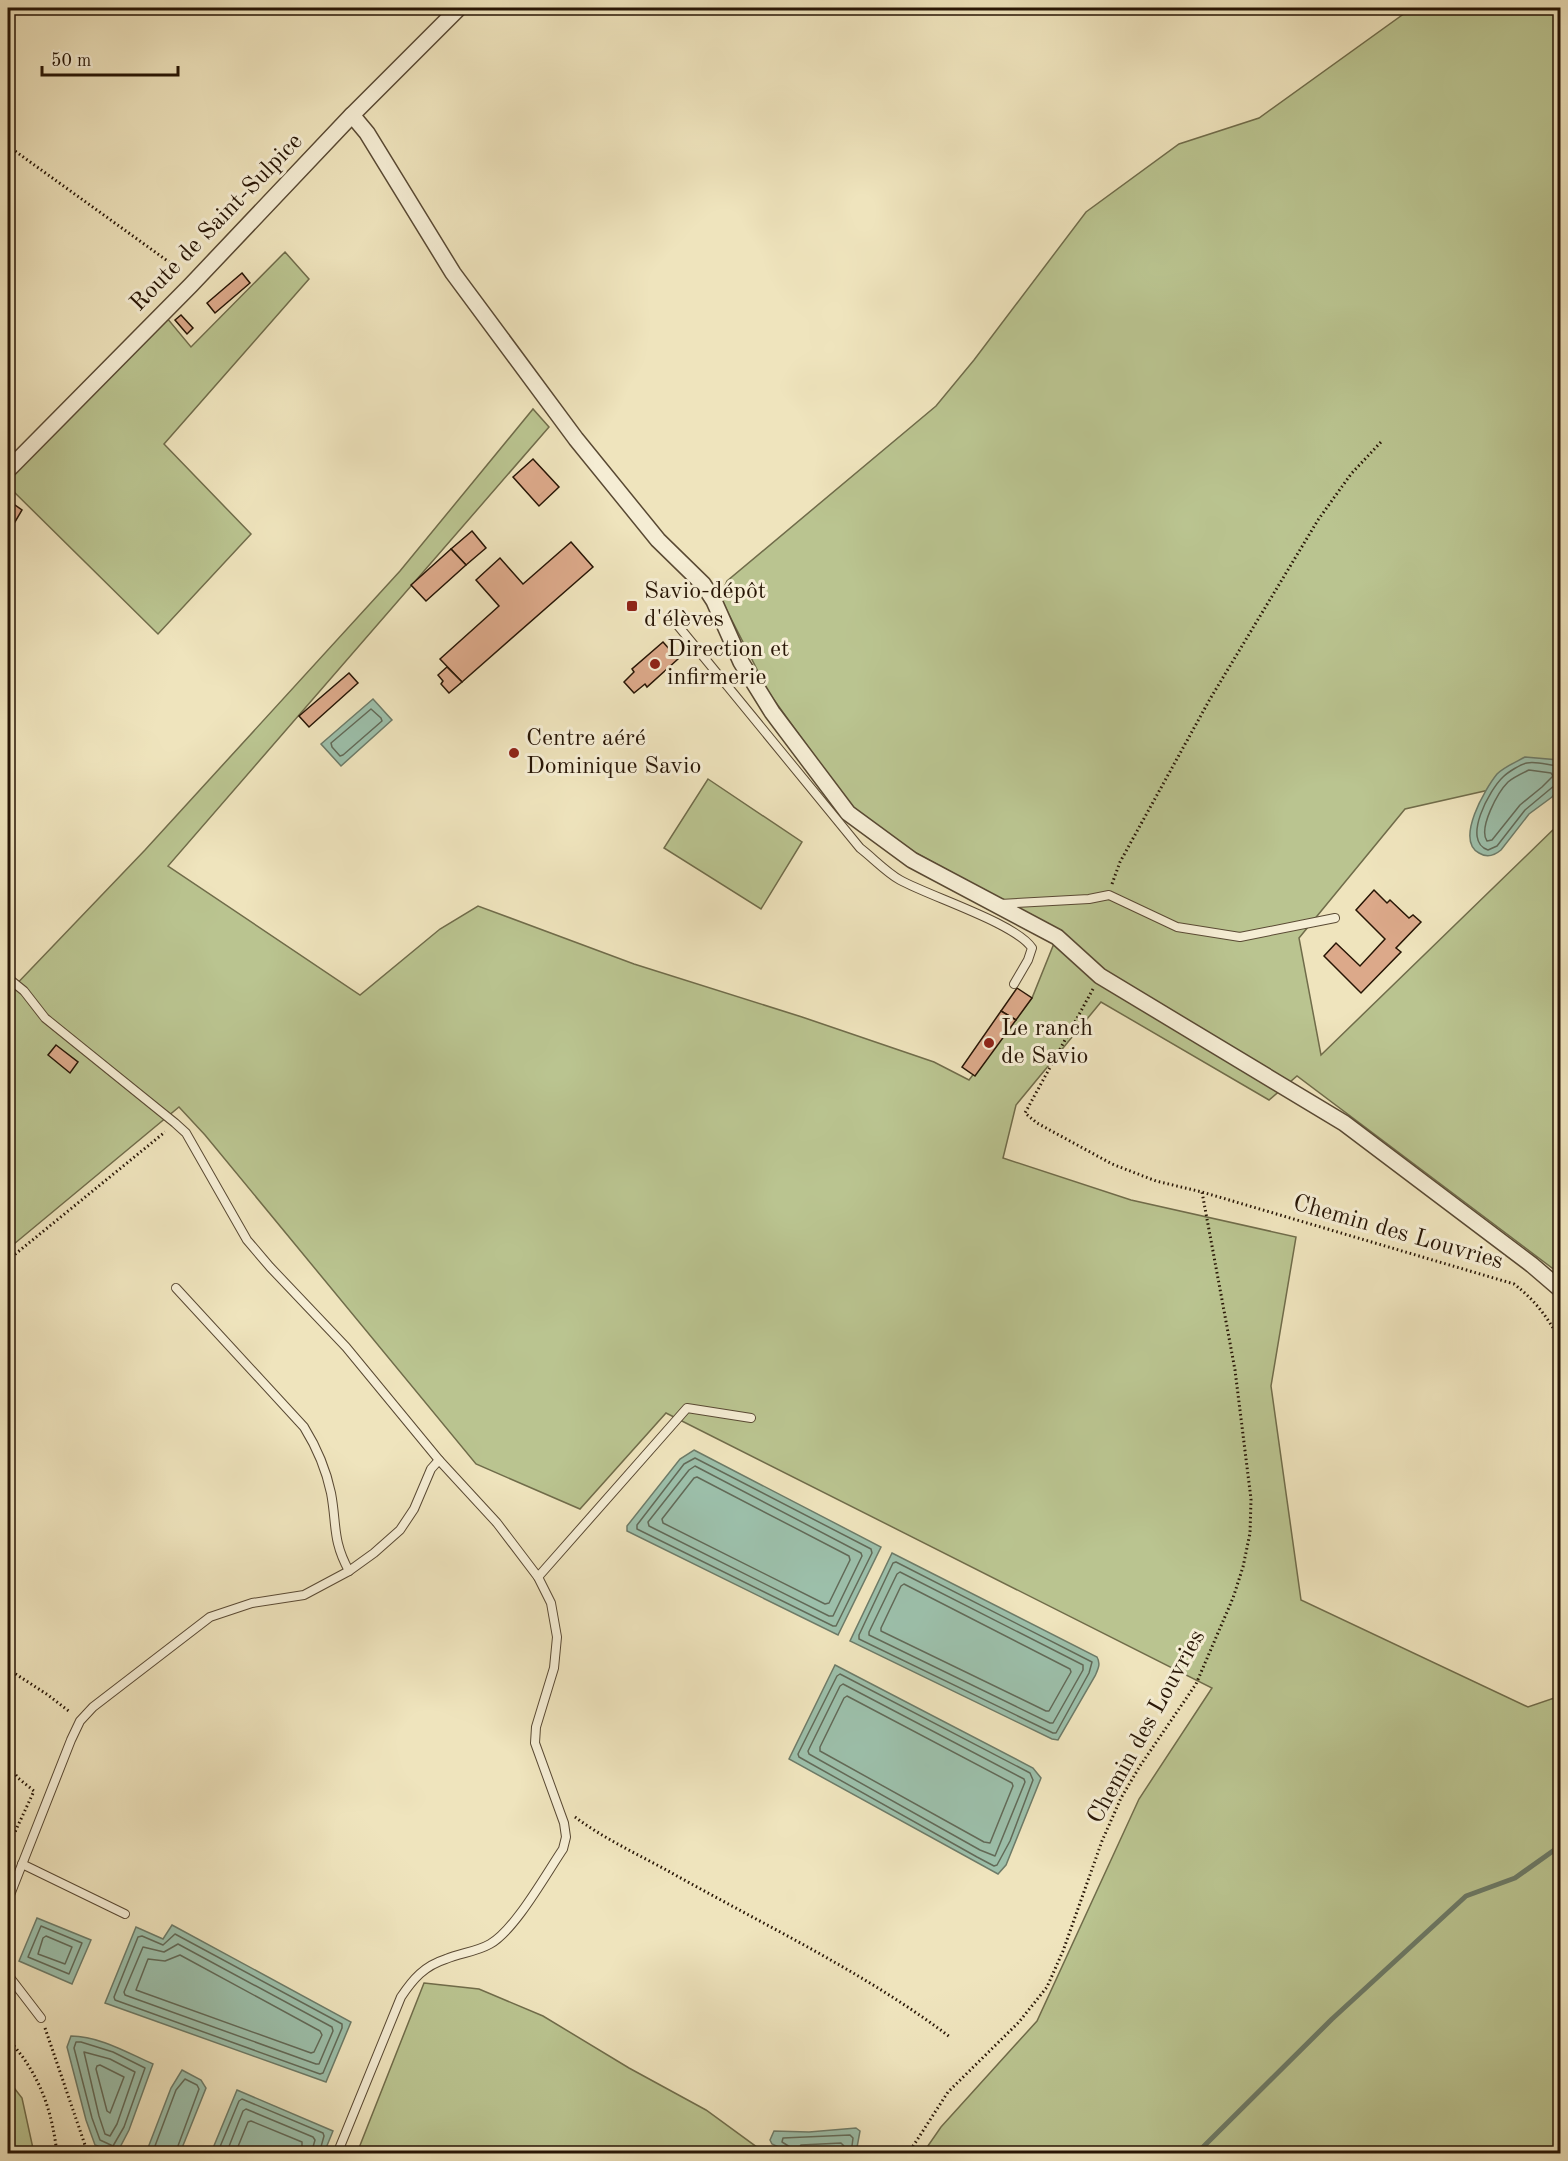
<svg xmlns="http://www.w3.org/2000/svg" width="1568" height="2161" font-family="'Old Standard TT',serif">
<rect width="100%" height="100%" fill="#efe4bd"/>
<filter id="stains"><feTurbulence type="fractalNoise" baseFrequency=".00333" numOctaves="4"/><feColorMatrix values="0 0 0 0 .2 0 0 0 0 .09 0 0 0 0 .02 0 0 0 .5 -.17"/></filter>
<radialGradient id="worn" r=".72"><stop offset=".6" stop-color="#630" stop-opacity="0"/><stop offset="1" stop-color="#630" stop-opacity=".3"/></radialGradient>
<!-- green -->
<g fill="#bac490" stroke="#706c4a" stroke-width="1.5">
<polygon points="1412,8 1560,8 1560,770 1520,783 1405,809 1299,938 1321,1055 1560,823 1560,1274 1297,1076 1269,1100 1101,1002 1016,1105 1003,1158 1131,1200 1296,1237 1271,1386 1301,1600 1528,1707 1560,1696 1560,2153 923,2153 941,2127 1037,2021 1139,1799 1212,1688 666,1413 580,1509 476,1464 205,1135 179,1107 8,1249 8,993 145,850 400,571 533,409 549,427 168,866 360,995 440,929 478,906 634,964 802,1017 934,1062 969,1080 1032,998 1059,931 916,853 852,808 769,693 720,597 727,581 936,406 974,360 1086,212 1179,144 1259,118"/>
<polygon points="285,252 309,279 164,444 251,534 158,634 8,486 8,480 167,318 191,347"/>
<polygon points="708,779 802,842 761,909 664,848"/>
<polygon points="424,1983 479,1989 543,2016 629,2068 706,2110 765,2153 357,2153"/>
<polygon points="8,2080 22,2098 34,2153 8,2153"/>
</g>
<!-- water -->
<g fill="#9cbfaa" stroke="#6d7b68" stroke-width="1.5">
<polygon points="373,699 392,720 341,766 321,744"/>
<path d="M 1525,757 L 1559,760 L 1560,787 L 1552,797 L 1529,814 L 1501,850 C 1495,855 1487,858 1479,853 C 1455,840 1485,789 1497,774 C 1504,767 1516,762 1525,757 Z"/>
<polygon points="694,1450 881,1547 838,1635 627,1531 627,1526 680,1459"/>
<path d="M 892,1553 L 1097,1657 C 1101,1664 1098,1669 1095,1676 L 1058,1740 L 1052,1739 L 850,1641 Z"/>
<polygon points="835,1665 1033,1768 1041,1778 1006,1865 998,1874 789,1759"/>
<polygon points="37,1918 91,1940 72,1984 19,1961"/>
<polygon points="172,1925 351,2022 326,2082 105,2003 136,1927 163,1939"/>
<path d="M 71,2036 C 99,2036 128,2053 153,2064 L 129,2130 L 117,2153 L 95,2145 L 86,2120 L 67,2047 Z"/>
<polygon points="182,2070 201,2080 206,2088 180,2153 146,2153 171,2088"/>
<polygon points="237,2090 333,2131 324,2153 211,2153"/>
<polygon points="856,2128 860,2131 856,2153 791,2153 772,2144 770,2140 774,2131 809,2132"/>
</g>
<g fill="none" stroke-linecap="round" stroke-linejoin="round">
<!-- shore -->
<g stroke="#626a58" stroke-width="1.5">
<polygon points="371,709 381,718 382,721 343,755 340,756 332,747 331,743"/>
<path d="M 1560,766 C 1550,766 1538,761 1527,763 C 1521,764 1508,772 1503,777 C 1490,789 1461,841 1488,850 L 1497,846 L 1525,810 L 1555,785 L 1560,784"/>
<path d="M 1529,770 L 1551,773 L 1553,776 L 1542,787 L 1520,805 L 1492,840 L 1487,841 C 1478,828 1498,792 1508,782 C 1514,777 1523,773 1529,770 Z"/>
<polygon points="695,1458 871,1549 872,1553 836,1626 833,1626 637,1529 637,1525 684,1464"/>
<polygon points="695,1466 861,1553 862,1556 833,1616 829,1616 649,1526 648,1522 689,1470"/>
<polygon points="697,1477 849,1556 850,1560 829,1603 825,1604 663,1523 662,1519 694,1478"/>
<polygon points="896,1562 1092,1662 1089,1673 1056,1733 1053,1733 859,1639 859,1635 893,1563"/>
<polygon points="900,1572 1083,1665 1083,1670 1053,1723 1050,1723 869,1635 869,1632 897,1574"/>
<polygon points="904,1584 1070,1669 1071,1672 1049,1711 1046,1711 881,1631 881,1628 901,1586"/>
<polygon points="840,1674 1030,1773 1033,1780 1010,1841 997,1865 994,1866 977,1857 799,1757 798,1754 837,1676"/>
<polygon points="843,1684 1024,1779 1025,1782 995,1856 980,1850 809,1754 808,1751 840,1686"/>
<polygon points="847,1696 1012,1783 1013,1786 990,1843 984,1842 820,1751 820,1747 844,1698"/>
<polygon points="41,1926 82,1943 69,1974 28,1957"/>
<polygon points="175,1934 342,2024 342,2028 323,2073 320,2074 115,2000 114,1997 138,1937 142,1936 163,1945"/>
<polygon points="46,1936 72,1947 65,1964 38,1954 43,1938"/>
<polygon points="178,1944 332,2027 333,2031 319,2064 316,2064 125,1995 124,1992 143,1947 164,1952"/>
<polygon points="180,1955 320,2031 322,2035 314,2052 311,2053 136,1990 148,1959 165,1961"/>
<polygon points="76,2042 81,2042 113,2052 145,2068 124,2127 113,2146 100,2140 92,2118 74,2048"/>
<polygon points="84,2052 110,2059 135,2072 117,2124 110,2136 105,2134 99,2116"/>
<polygon points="100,2065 124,2077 110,2113 107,2111 96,2069 97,2066"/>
<polyline points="152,2154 176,2090 185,2079 197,2085 199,2089 175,2154"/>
<polyline points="217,2154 239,2101 242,2099 323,2133 324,2136 319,2154"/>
<polyline points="226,2154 243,2111 246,2109 313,2137 315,2140 311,2154"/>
<polyline points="235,2154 248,2122 251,2121 302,2142 302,2154"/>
<polyline points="791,2154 790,2147 782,2142 783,2138 850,2135 853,2138 851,2154"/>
<polyline points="799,2154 799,2148 801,2145 841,2143 844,2146 843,2154"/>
</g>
<!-- stream -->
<polyline stroke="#6d7b68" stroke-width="5" points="1196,2154 1332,2019 1466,1896 1515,1878 1560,1846"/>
</g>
<!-- building -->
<g fill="#dca98a" stroke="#271505" stroke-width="1.5">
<polygon points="242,273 250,283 215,313 207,303"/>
<polygon points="181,315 193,328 187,334 175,320"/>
<polygon points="533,459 559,487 539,506 513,477"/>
<polygon points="8,500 22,510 15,522 8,517"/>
<polygon points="472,531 486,548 466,565 451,549"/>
<polygon points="571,542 593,567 462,682 440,659 499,606 476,580 500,558 523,584"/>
<polygon points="451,549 466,565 426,601 411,585"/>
<polygon points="663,642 678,659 647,687 645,684 634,693 624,682 634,672 632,669"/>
<polygon points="447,667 462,682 449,693 441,684 443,681 438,675"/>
<polygon points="349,673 358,683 309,727 299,716"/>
<polygon points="1374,890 1387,903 1390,900 1409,918 1413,915 1421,922 1396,948 1401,952 1361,993 1324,956 1336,943 1360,966 1385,939 1356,910"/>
<polygon points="1017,988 1032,998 1016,1020 1001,1011"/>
<polygon points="1001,1011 1016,1020 975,1076 962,1067"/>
<polygon points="56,1045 78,1062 70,1073 48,1055"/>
</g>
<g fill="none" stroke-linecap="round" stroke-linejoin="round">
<defs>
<g id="lane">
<path d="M 675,622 L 860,848 C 873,858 886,872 900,880 C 931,897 1015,923 1032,948 L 1028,960 L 1014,984"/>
<polyline points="1000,904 1089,899 1109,895 1177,927 1240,937 1335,918"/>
<path d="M 8,978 L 24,991 L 45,1018 L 175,1123 L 186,1133 L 247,1240 L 270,1267 L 346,1347 L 439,1460 L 497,1523 L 538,1577 L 551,1603 L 557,1637 L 554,1668 L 536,1727 L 535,1743 L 564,1823 L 566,1837 L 563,1849 C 546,1874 515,1930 490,1944 C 476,1952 460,1953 446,1959 C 424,1966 413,1979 401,1997 L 337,2154"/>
<path d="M 176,1288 L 304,1427 C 317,1448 326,1469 331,1493 C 337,1525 332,1540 349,1571"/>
<polyline points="538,1577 687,1408 751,1418"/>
<polyline points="22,1864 125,1914"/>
<polyline points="8,1900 71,1740 80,1721 93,1707 210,1617 252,1603 304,1595 349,1571 374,1553 400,1530 414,1509 431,1469 439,1460"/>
<polyline points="8,1975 41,2018"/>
</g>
<g id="street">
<polyline points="352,115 367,133 453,273 576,439 658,540 703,584 714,601 741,662 772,712 848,813 912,860 1057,937 1100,976 1344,1123 1532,1265 1560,1289"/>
<polyline points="8,470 191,285 352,115 459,8"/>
</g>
</defs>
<!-- lane casing -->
<use href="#lane" stroke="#594933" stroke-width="10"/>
<!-- street casing -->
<use href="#street" stroke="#594933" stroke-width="18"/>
<!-- path -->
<g stroke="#271505" stroke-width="3" stroke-dasharray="1.5 3" stroke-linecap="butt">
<polyline points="8,146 169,262 180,273"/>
<polyline points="1112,884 1120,862 1210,699 1318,520 1351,474 1381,442"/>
<path d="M 1093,989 L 1025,1113 L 1037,1123 L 1112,1164 L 1156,1181 L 1202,1192 L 1514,1284 C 1536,1301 1546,1316 1560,1339"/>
<polyline points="8,1260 165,1132"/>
<polyline points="8,1669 48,1695 70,1712"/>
<polyline points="8,1764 18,1778 34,1791 8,1847"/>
<path d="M 575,1817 C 603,1838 639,1855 670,1872 C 764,1925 864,1972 950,2037"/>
<polyline points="45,2028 86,2148 90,2154"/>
<path d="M 8,2039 C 39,2073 52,2109 57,2154"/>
<polyline points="908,2154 948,2092 1019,2022 1047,1987 1063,1951 1102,1841 1121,1798 1140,1766 1196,1684 1233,1598 1243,1567 1250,1533 1251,1499 1235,1370 1202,1192"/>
</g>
<!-- lane -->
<use href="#lane" stroke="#f5edd4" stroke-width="8"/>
<!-- street -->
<use href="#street" stroke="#f5edd4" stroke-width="15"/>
</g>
<!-- markers -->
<g fill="#8f2418" stroke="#f5edd4" stroke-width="2">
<rect x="626" y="600" width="12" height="12" rx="3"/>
<circle cx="655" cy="664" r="6"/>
<circle cx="514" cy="753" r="6"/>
<circle cx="989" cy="1043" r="6"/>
</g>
<g text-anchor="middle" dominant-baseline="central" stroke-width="6" stroke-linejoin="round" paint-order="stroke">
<!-- street labels -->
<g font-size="24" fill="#271505" stroke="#f5edd4">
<text transform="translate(217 223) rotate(-46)">Route de Saint-Sulpice</text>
<text transform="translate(1398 1233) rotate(16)">Chemin des Louvries</text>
<text transform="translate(1147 1727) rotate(-61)">Chemin des Louvries</text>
</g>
<!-- poi labels -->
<g font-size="24" fill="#271505" stroke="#f5edd4" text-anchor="start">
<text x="644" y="592">Savio-dépôt<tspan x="644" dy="28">d'élèves</tspan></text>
<text x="667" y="650">Direction et<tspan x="667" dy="28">infirmerie</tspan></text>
<text x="526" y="739">Centre aéré<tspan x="526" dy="28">Dominique Savio</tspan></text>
<text x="1001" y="1029">Le ranch<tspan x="1001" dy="28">de Savio</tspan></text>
</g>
</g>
<!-- margin -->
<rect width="1568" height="2161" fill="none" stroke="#efe4bd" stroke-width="30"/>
<rect x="9" y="9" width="1550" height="2143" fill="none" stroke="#271505" stroke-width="3"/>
<rect x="15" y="15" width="1538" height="2131" fill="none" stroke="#271505" stroke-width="1.5"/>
<!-- scale -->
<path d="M42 66v9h136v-9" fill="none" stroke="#271505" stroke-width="3"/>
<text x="51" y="66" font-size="18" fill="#271505" stroke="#f5edd4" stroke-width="4.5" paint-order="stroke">50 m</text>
<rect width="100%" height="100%" filter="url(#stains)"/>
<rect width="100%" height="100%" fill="url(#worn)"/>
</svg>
